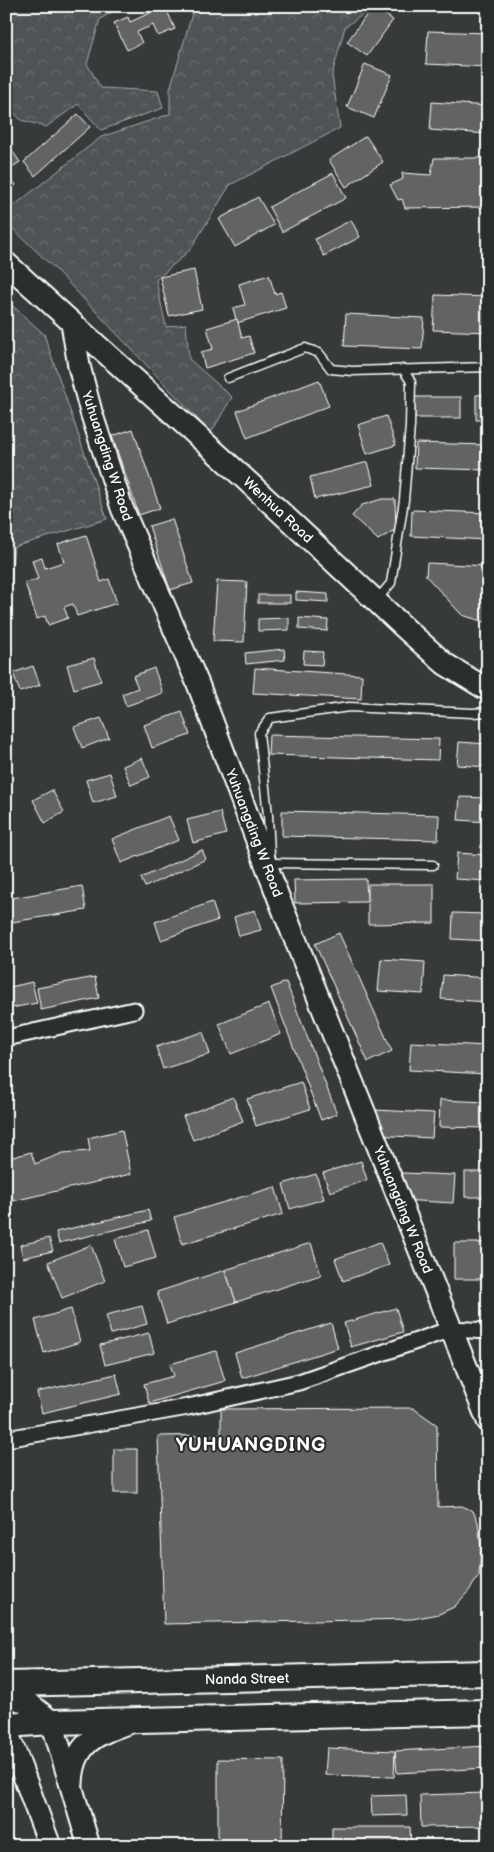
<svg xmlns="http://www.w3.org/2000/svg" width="494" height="1852" font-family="'Balsamiq Sans',sans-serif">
<defs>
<pattern id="forest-crowns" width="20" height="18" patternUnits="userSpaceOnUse" patternTransform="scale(1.25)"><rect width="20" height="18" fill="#505354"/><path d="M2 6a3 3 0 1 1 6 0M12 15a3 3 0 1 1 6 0" fill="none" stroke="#6a6d6e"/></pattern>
</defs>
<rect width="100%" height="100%" fill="#373a3b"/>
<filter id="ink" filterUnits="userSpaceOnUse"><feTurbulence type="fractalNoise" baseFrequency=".02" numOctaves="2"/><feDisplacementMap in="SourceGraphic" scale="10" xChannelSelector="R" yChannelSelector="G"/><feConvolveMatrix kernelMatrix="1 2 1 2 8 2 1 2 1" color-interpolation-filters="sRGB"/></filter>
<g filter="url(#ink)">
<!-- forest -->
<g fill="url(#forest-crowns)" stroke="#a8a9aa">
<polygon points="6,6 124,6 100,19 87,64 101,88 158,91 163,108 101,130 78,104 46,127 21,120 6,104"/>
<polygon points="188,6 375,6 345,27 332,75 340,128 230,185 190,250 156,280 166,327 186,324 189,359 232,397 211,433 58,272 6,222 6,212 101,137 170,114 170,89 192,14"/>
<polygon points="6,300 44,334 107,519 14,547 6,626"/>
</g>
<!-- building -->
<g fill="#636465" stroke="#fff">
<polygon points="151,6 165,6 175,29 158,36 153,25 137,32 142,43 127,50 114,23 128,17 130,22 150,13 148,8"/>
<polygon points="373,6 393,20 367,56 347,42"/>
<polygon points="428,31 488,33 488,67 426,64"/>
<polygon points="365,64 392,75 374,118 347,107"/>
<polygon points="432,102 488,106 488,134 430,130"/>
<polygon points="78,114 90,127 35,176 24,162"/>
<polygon points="366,136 383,162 346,187 329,160"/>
<polygon points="6,142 20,162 12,167 6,159"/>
<polygon points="434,158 488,158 488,207 405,208 402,199 398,200 390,185 403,179 402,173 431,175"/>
<polygon points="333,173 346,198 282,232 269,207"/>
<polygon points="9,175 16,185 6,192 6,177"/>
<polygon points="258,197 274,225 235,247 219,219"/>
<polygon points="351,220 360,237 324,256 315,239"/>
<polygon points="194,270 202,309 169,316 160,277"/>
<polygon points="269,275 275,294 281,292 286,308 237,323 233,308 245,305 239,284"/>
<polygon points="435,295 488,297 488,332 433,330"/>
<polygon points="346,314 424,318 422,349 344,346"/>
<polygon points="237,319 242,338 249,336 254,353 205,368 201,352 213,349 207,328"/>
<polygon points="319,380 329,406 247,438 237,411"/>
<polygon points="488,394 488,420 476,420 476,395"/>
<rect x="415" y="397" width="46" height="21"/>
<polygon points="386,416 396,445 367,454 358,425"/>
<polygon points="133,429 160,508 139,515 112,436"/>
<polygon points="416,443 488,445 488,470 415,468"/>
<polygon points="368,462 374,485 315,499 310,477"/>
<polygon points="382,499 395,499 396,529 378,540 352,516 362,505"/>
<polygon points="412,510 488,513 488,540 411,536"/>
<polygon points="172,519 193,583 170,590 149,526"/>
<polygon points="86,535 101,582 109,579 117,603 77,616 73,604 64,607 68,618 48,625 45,616 37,619 25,583 38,579 32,560 42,557 45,568 64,562 58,544"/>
<polygon points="427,563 488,566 488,623 462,615 426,576"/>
<polygon points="217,581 247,582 244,642 213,641"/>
<polygon points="296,592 328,594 328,602 296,600"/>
<rect x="258" y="595" width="32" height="8"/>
<polygon points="289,618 289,630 258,631 258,619"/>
<polygon points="299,618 328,620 327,631 299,629"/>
<polygon points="284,649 285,660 246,664 245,653"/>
<polygon points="304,651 323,652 322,665 303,664"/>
<polygon points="94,658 101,681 74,689 67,665"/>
<polygon points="33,666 40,685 20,692 13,673"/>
<polygon points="154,668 163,693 126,706 122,694 138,688 133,676"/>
<polygon points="255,668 362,675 361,699 253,693"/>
<polygon points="182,712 190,735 152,748 144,725"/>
<polygon points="101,718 109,738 82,748 74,727"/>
<polygon points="269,735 439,739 438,760 268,755"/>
<polygon points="459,742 488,744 488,767 457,765"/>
<polygon points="142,758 150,777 131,785 123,766"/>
<polygon points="110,773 117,796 93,803 86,780"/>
<polygon points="52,790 64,812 45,823 33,800"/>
<polygon points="460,797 488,798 488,822 458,820"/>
<polygon points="282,811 439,815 438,840 282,836"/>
<polygon points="220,812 226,834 193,843 187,820"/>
<polygon points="169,816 179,840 121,863 112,839"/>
<polygon points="202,850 206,859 145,887 141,878"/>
<polygon points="457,853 488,855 488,881 455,879"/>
<polygon points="366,879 367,902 295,903 294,880"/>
<polygon points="368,884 434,884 434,923 368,924"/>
<polygon points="82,886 86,910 6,923 6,899"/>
<polygon points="212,902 218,920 161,940 155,922"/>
<polygon points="255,910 261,930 239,936 234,917"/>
<polygon points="453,913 488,914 488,941 452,939"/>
<polygon points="339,933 392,1051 368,1062 315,944"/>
<polygon points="381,959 425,962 423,994 378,991"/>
<polygon points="443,975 488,978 488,1002 441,999"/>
<polygon points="95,977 99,998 41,1010 37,988"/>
<polygon points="32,982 37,1003 6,1009 6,988"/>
<polygon points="286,982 337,1114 321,1120 271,988"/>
<polygon points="269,1004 281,1034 231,1054 219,1024"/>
<polygon points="203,1032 210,1054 163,1069 156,1047"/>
<polygon points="411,1042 488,1046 488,1074 409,1070"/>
<polygon points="301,1082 310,1109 256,1126 247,1099"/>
<polygon points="233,1097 243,1121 193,1140 183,1116"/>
<polygon points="440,1100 488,1102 488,1128 439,1127"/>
<polygon points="375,1110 434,1113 432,1138 373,1135"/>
<polygon points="122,1130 131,1174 13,1201 6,1177 6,1159 31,1152 35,1164 63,1153 90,1151 88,1138"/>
<polygon points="361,1161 367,1180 330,1192 323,1173"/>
<rect x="465" y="1172" width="23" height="25"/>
<polygon points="402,1173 455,1175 453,1203 401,1200"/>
<polygon points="316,1174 324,1199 290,1209 283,1184"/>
<polygon points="275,1187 283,1214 182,1244 174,1217"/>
<polygon points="148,1210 151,1221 59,1243 56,1232"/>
<polygon points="148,1230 156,1258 123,1267 115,1239"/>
<polygon points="49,1238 53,1251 23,1258 20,1245"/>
<polygon points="380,1242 389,1265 343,1281 335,1259"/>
<polygon points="311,1243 321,1275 236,1302 225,1270"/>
<rect x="454" y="1243" width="34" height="36"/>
<polygon points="91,1245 105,1281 62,1298 48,1262"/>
<polygon points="225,1270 236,1302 167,1324 157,1292"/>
<polygon points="142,1306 147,1324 111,1334 106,1315"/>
<polygon points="396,1308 403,1332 351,1347 344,1323"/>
<polygon points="71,1309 80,1342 44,1353 35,1320"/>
<polygon points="331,1323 338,1348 242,1378 235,1353"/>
<polygon points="149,1333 154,1353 105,1365 100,1345"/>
<polygon points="216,1351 225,1381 149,1403 144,1384 174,1376 170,1364"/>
<polygon points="116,1374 121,1394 42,1413 37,1392"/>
<polygon points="413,1408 437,1425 438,1507 462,1506 473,1511 478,1522 481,1548 479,1576 468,1592 454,1607 439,1614 412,1619 164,1624 158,1436 221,1435 221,1409"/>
<rect x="114" y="1449" width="23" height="44"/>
<polygon points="488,1746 488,1768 397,1773 395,1751"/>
<polygon points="327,1748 395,1751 394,1777 325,1775"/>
<polygon points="218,1759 283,1760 282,1846 218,1846"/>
<polygon points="487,1793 488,1826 421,1827 420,1795"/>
<polygon points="406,1795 407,1815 372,1816 371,1796"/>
<polygon points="332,1827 410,1827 411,1846 332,1846"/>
</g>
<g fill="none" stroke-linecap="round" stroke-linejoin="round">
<defs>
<g id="lane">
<polyline points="228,378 305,348 319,353 331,369 352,371 488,367"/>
<polyline points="376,601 391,583 404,500 410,426 411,382 403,369"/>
<polyline points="270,855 268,815 259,733 270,718 349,707 472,713 488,712"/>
<polyline points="271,863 433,865"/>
</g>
<g id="street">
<polyline points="6,1038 134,1010"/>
<polyline points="6,1439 188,1407 299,1382 451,1329 488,1331"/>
</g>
<g id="secondary">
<polyline points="6,263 244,478 407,630 445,664 488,690"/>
<polyline points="72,323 79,366 91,412 122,508 198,684 279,899 488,1421"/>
<polyline points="6,1694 31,1705 52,1722 89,1846"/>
<polyline points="6,1728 50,1846"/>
<path d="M 72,1784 C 73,1743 96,1734 131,1722"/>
</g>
<g id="primary">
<polyline points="6,1684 488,1673"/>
<polyline points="6,1725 52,1722 488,1712"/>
</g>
</defs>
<!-- lane casing -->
<use href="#lane" stroke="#fff" stroke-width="11"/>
<!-- street casing -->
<use href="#street" stroke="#fff" stroke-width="19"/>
<!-- secondary casing -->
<use href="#secondary" stroke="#fff" stroke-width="25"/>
<!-- primary casing -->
<use href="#primary" stroke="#fff" stroke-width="28"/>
<!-- lane -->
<use href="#lane" stroke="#2a2d2e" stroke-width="8"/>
<!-- street -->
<use href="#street" stroke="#2a2d2e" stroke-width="15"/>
<!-- secondary -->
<use href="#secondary" stroke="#2a2d2e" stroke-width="21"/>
<!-- primary -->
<use href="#primary" stroke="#2a2d2e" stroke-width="24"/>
</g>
</g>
<g text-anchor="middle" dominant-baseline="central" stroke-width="4" stroke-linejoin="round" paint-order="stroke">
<!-- street labels -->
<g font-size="14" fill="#fff" stroke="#2a2d2e">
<text transform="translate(107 456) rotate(72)">Yuhuangding W Road</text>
<text transform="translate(278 510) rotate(43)">Wenhua Road</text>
<text transform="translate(254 833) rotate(69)">Yuhuangding W Road</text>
<text transform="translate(403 1210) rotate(68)">Yuhuangding W Road</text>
<text transform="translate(247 1679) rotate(-1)">Nanda Street</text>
</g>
<!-- district labels -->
<g font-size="19" font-weight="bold" letter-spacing="1" fill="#fff" stroke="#2a2d2e">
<text x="251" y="1445">YUHUANGDING</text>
</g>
</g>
<!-- margin -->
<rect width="494" height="1852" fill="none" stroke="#2a2d2e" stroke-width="25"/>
<rect x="12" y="12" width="469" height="1827" fill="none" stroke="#fff" stroke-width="2" filter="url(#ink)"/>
</svg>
